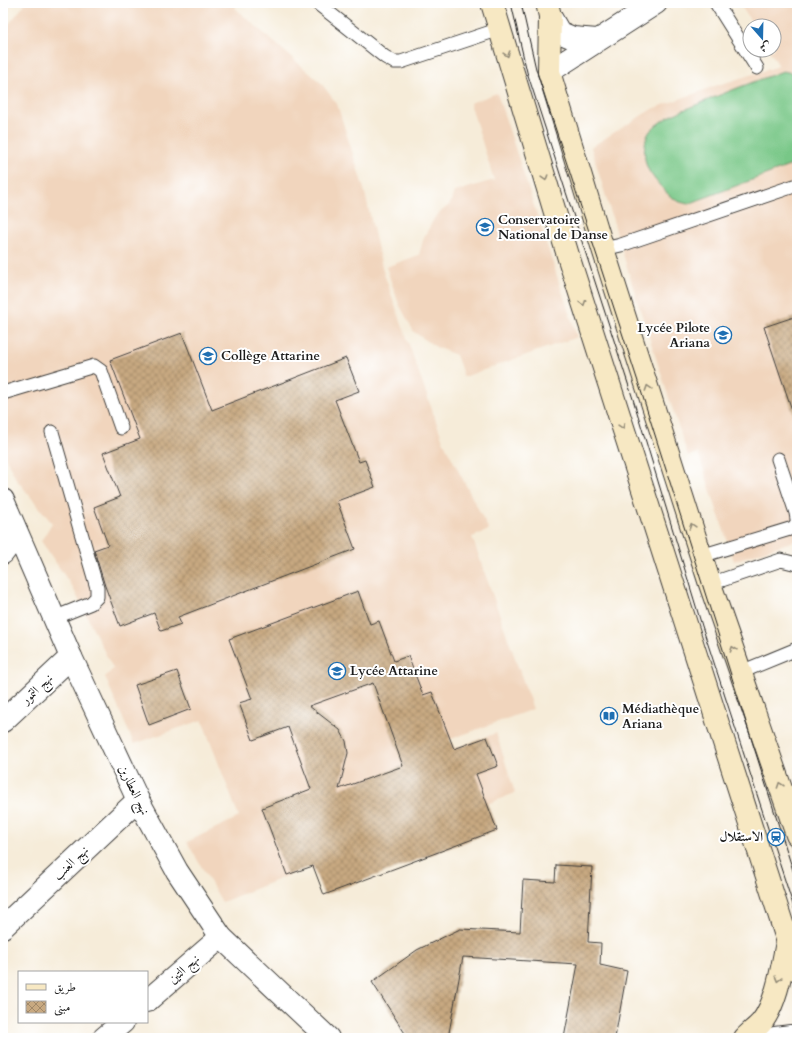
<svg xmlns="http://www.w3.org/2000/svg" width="800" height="1041" font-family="Cardo,Amiri,serif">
<defs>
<pattern id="building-cross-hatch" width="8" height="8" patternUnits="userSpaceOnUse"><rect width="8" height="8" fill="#c8a981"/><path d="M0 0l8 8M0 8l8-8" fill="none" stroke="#a28969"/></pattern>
</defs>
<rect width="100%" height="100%" fill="#fff"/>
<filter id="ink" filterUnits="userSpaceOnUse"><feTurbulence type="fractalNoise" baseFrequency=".025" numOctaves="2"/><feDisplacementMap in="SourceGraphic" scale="8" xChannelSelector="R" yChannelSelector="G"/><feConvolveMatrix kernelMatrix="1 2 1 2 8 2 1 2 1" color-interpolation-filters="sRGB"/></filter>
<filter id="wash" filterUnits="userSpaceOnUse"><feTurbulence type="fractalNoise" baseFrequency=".012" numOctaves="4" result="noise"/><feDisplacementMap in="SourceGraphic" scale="16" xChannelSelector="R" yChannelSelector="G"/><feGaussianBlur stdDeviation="0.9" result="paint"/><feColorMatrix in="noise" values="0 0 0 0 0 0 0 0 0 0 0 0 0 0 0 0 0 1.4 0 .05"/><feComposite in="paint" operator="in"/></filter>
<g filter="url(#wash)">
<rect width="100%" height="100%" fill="#f6ecd9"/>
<!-- built -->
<g fill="#f1d5bd">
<polygon points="26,3 238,3 235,8 321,83 337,104 364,189 383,271 443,441 489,530 472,537 533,709 440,743 443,753 496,733 515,793 487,804 497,830 324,895 312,866 222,902 187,842 239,817 202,720 134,744 105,677 113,669 73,588 41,541 52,523 16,479 3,452 3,31"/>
<polygon points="739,3 797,3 797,540 734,561 698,453 688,456 636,297 591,147 652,109 718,85 779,66 769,50 774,50 774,26 754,26"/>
<polygon points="497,93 577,337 464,377 456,355 436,347 414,332 399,304 386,267 419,255 424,237 435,217 450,204 454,192 494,180 470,103"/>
</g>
<!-- grass -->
<path fill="#78c787" stroke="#4a7252" d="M 783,71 L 797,74 L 797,163 L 688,204 C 684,203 678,202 674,199 C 668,196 651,176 648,169 C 643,160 643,140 650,131 C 663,117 683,110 701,103 C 728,91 756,81 783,71 Z"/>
<g id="blocks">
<!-- building -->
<g fill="url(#building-cross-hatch)" fill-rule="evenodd">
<polygon points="797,316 797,415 794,416 764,327"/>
<polygon points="182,333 212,410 346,358 359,391 335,400 359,462 365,460 375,487 337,501 355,549 178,617 181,624 161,631 154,613 120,626 105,586 94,550 108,545 94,507 120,497 103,453 140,439 110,360"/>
<path d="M 358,591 L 370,624 L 379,621 L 394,661 L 408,656 L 423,695 L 432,692 L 454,749 L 487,737 L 498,766 L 476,774 L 497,830 L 324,895 L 313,866 L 287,875 L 262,808 L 311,789 L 288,727 L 253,740 L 239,703 L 252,699 L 229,639 ZM 373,683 L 403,766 L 339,789 L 348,753 L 346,741 L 340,730 L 309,706 Z"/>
<polygon points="177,671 191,709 149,725 135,685"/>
<polygon points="556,865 592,867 588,942 601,943 600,965 627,971 615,1038 564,1038 578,964 463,957 448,1038 408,1038 372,982 417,950 460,929 520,932 523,880 555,882"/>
</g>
</g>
</g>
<g filter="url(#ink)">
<use href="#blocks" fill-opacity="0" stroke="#3d3b38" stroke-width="1"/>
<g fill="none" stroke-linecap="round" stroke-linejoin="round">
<defs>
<g id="lane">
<polyline points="317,3 385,57 394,62 401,62 500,29"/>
<polyline points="716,3 757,68"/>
<polyline points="603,249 621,245 797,185"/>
<polyline points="3,393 94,366 101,371 121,428"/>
<polyline points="52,432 97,588 97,597 91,603 54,618"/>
<polyline points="778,459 796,513 797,519"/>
<polyline points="701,556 793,528 797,523"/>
<polyline points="710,584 781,560 797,564"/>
<polyline points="741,672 797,649"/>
</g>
<g id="street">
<polyline points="550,16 559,32 573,38 597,40"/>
<polyline points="549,72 656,3"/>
<polyline points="3,500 71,657 138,800 177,871 221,937 328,1038"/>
<polyline points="3,553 17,534"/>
<polyline points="3,721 71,657"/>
<polyline points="3,927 138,800"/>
<polyline points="147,1001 221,937"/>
<polyline points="104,1038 123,1022"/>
<polyline points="775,1038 791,1036 797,1038"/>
</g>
<g id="secondary">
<polyline points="492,3 570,262 797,970"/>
<polyline points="547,3 550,16 549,72 603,249 710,584 797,835"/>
<path d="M 745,1038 C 750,1033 756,1028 761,1023 C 777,1003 782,967 787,942"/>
</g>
</defs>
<!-- lane casing -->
<use href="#lane" stroke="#3d3b38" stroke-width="15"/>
<!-- street casing -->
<use href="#street" stroke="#3d3b38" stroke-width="24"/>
<!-- secondary casing -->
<use href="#secondary" stroke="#3d3b38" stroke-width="24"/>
<!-- lane -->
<use href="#lane" stroke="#fff" stroke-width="13"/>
<!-- street -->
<use href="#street" stroke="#fff" stroke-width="22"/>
<!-- secondary -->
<use href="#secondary" stroke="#f7e8c3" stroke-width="22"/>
<!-- tram -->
<g stroke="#1c1c1c" stroke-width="1">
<polyline points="511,3 527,72 633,399 702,626 797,917"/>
<polyline points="521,3 536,69 642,394 797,883"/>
</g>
</g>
<!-- one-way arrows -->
<defs><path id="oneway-chevron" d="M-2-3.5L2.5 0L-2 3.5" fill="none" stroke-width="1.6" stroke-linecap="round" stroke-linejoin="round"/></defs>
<g stroke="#948c78">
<use href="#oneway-chevron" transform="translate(507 54) rotate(73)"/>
<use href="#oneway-chevron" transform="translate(545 178) rotate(73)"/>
<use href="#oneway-chevron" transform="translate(583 303) rotate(72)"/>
<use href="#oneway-chevron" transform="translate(648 388) rotate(-108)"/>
<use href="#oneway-chevron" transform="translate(622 426) rotate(72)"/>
<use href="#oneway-chevron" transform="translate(692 526) rotate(-108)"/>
<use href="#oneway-chevron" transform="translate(733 649) rotate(-109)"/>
<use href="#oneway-chevron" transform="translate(780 785) rotate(-109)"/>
<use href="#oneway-chevron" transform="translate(778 979) rotate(105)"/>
</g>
</g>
<!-- icons -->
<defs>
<symbol id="school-ring" viewBox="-11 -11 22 22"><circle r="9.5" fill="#fff" stroke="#1f6fb2" stroke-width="1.5"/><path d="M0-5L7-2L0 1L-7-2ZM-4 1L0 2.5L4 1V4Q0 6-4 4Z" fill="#1f6fb2"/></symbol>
<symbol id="library-ring" viewBox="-11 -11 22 22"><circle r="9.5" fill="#fff" stroke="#1f6fb2" stroke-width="1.5"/><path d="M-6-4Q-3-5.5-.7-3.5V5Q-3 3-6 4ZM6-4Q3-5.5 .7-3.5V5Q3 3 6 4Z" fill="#1f6fb2"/></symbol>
<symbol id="station-ring" viewBox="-11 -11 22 22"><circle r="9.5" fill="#fff" stroke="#1f6fb2" stroke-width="1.5"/><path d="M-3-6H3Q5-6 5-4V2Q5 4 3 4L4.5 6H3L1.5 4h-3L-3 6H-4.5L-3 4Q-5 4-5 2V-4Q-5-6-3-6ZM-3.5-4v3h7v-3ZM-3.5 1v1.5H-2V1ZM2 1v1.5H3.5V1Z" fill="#1f6fb2"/></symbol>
</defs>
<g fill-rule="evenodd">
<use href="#school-ring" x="475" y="217" width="20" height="20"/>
<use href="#school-ring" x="713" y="325" width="20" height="20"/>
<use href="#school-ring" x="198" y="346" width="20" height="20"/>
<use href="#school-ring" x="327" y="661" width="20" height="20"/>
<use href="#library-ring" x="599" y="706" width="20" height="20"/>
<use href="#station-ring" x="766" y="827" width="20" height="20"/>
</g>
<g text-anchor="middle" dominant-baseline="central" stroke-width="4" stroke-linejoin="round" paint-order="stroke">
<!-- poi labels -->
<g font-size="13" font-weight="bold" fill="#1c1c1c" stroke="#fff" text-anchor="start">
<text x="498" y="220">Conservatoire<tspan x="498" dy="15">National de Danse</tspan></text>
<text x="710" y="328" text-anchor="end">Lycée Pilote<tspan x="710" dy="15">Ariana</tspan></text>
<text x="221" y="356">Collège Attarine</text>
<text x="350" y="671">Lycée Attarine</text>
<text x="622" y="709">Médiathèque<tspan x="622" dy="15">Ariana</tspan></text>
<text x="763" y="837" text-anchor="end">الاستقلال</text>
</g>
<!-- street labels -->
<g font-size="13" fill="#1c1c1c" stroke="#fff">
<text transform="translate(37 689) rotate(-43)">نهج التمور</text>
<text transform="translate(134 790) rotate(64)">نهج العطارين</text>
<text transform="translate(71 863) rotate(-43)">نهج العنب</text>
<text transform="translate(184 969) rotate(-41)">نهج التين</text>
</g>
</g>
<!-- margin -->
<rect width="800" height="1041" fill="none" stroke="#fff" stroke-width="16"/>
<!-- legend -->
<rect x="18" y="971" width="130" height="52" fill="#ffffff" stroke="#a4a4a4"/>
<rect x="26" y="984" width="20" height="6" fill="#f7e8c3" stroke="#a4a4a4"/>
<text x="54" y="991" font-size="12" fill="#1c1c1c">طريق</text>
<rect x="26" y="1001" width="20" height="12" fill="url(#building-cross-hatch)" stroke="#a4a4a4"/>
<text x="54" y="1011" font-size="12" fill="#1c1c1c">مبنى</text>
<!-- north arrow -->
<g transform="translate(762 38) rotate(160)"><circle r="19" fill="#ffffff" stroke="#a4a4a4"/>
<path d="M0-3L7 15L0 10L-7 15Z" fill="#1f6fb2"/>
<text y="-6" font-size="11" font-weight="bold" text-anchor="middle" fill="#1c1c1c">ش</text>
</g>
</svg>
